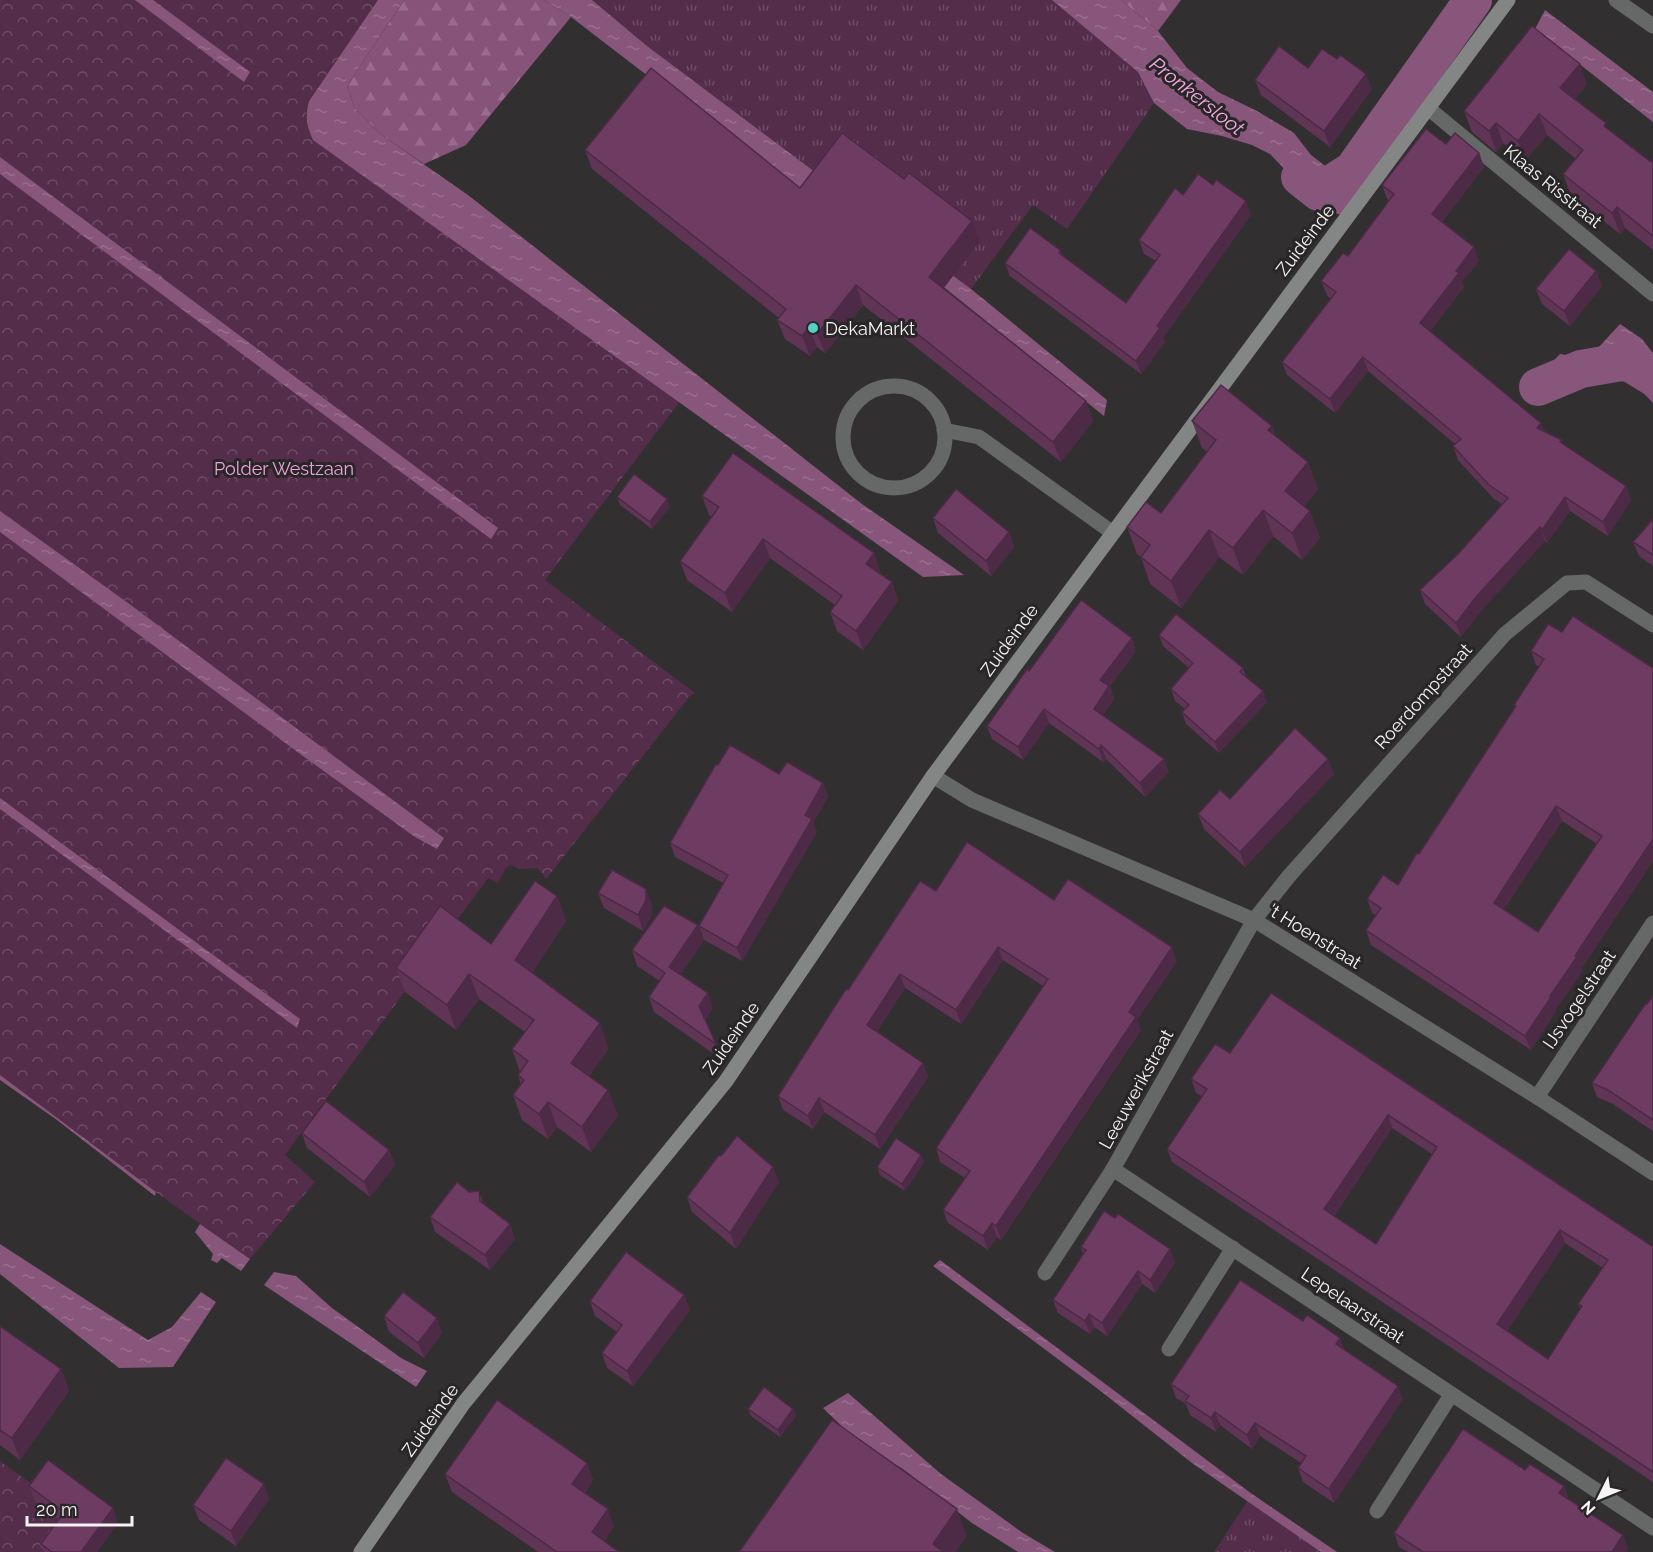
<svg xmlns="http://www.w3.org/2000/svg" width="1653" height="1552" font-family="Raleway,sans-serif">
<defs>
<pattern id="grass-tufts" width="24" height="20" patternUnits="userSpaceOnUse" patternTransform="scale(1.5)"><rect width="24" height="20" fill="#542d4b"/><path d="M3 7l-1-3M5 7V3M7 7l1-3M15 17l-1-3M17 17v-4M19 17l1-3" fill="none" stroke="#6d4c66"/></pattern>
<pattern id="forest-firs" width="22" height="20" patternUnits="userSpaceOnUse" patternTransform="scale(1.5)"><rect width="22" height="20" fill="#865379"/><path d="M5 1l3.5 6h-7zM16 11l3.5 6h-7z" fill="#986c8d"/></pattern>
<pattern id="park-crowns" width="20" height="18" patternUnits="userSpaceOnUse" patternTransform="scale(1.5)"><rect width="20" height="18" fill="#542d4b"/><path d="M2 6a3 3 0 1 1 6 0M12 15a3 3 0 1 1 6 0" fill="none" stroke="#6d4c66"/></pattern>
<pattern id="water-ripples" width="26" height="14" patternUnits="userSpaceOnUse" patternTransform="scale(1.5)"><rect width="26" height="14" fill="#88557b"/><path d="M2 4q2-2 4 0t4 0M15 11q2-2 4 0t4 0" fill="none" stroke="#996e8e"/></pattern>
</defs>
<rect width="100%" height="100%" fill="#322f31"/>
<!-- grass -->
<g fill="url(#grass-tufts)">
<polygon points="592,0 1052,0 1138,72 1154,103 1067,229 1033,205 971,289 647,46"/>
<polygon points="1252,1494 1337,1552 1214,1552"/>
</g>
<!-- forest -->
<g fill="url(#forest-firs)">
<polygon points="404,0 544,0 571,17 466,145 424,164 379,133 354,107 347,86"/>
<polygon points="1121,0 1181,0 1158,31"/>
</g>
<!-- park -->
<g fill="url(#park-crowns)">
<path d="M 0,0 L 379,0 L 309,100 C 304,116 306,125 313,139 L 680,401 L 545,580 L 695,693 L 690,696 L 546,879 L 537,868 L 521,869 L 510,865 L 505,869 L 498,883 L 488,878 L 285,1155 L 315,1182 L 250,1259 L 164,1198 L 0,1076 Z"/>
<polygon points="0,1461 71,1513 44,1552 0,1552"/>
</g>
<!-- water -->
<g fill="url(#water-ripples)">
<polygon points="135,0 153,0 250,72 244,82"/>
<path d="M 378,0 L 404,0 L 347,86 L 354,107 L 379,133 L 468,195 L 862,504 L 964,575 L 923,577 L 313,140 C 306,125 305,116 309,101 Z"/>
<polygon points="544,0 592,0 647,46 971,289 1107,400 1104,416 935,280 893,264 571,17"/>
<polygon points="1052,0 1121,0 1158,31 1187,68 1218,92 1257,111 1294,133 1311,155 1341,178 1367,189 1347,216 1334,213 1317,203 1270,154 1252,145 1222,136 1187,129 1154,103 1138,72"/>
<polygon points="1463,0 1491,0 1465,25 1461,12"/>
<polygon points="1545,10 1653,92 1653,122 1535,29"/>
<polygon points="0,157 498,528 491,539 0,174"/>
<polygon points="1620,324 1642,339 1653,353 1653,403 1635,384 1602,377 1575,378 1567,375 1526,389 1560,354 1584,358 1598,348"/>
<polygon points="0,511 128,603 444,838 437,849 415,837 303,756 0,532"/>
<polygon points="0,798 300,1019 297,1028 0,809"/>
<polygon points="0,1075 156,1192 155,1196 57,1120 0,1080"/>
<polygon points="200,1224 250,1259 241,1271 222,1258 217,1263 211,1260 213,1254 195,1232"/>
<polygon points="0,1244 148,1340 172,1327 201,1292 216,1302 173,1367 119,1368 0,1274"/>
<polygon points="940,1260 1252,1494 1337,1552 1321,1552 1192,1463 1098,1389 933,1266"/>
<polygon points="274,1272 296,1276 332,1308 401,1358 427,1371 416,1387 264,1285"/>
<polygon points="848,1393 941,1474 1023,1533 1055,1552 1018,1552 972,1523 903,1469 861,1445 823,1408"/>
</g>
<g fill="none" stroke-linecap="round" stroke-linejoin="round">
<!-- canal -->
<g stroke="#88557b" stroke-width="38">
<polyline points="1300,177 1319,192 1353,170 1473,0"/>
<polyline points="1538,387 1581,369 1627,361 1653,377"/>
</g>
<!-- lane -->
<g stroke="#666767" stroke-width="15">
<circle cx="894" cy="437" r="51"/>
<polyline points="944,430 979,437 1113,533"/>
</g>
<!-- street -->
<g stroke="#666767" stroke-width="15">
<polyline points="1616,0 1653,26"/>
<polyline points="1428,108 1653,294"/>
<polyline points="933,776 972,800 1254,920 1537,1097 1653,1173"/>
<polyline points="1537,1097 1653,923"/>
<polyline points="1113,1169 1653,1528"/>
<polyline points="1045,1273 1113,1169 1254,920 1289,876 1505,634 1567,583 1586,582 1653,625"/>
<polyline points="1169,1349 1233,1248"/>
<polyline points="1377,1511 1451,1395"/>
</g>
<!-- secondary -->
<polyline stroke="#838685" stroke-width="15" points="361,1552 463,1404 726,1081 933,776 1508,0"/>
</g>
<!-- wall -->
<g fill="#5f3454" fill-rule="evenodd">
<polygon points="1308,68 1372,89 1330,147 1261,95 1255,80"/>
<polygon points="1587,84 1575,99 1608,129 1651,162 1653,159 1653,250 1625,228 1620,234 1571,195 1563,174 1576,159 1547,135 1525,161 1503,143 1496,152 1472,132 1464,111"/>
<polygon points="1446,144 1479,153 1484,167 1442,222 1479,261 1462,282 1464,287 1430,331 1545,432 1626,486 1631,500 1608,536 1570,511 1547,543 1545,541 1481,611 1461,637 1425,604 1420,590 1459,553 1502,504 1494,499 1458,460 1453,446 1455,444 1368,371 1335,413 1287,375 1282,362 1331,299 1327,295 1321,281 1348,256 1390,201 1387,199 1382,185"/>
<polygon points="585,150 800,188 904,179 972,221 980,241 943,288 1086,401 1093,421 1061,462 863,305 825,353 817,347 810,356 785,339 777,320 779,318 592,169"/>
<polygon points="1183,195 1251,215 1163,338 1165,342 1141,374 1010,276 1005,263 1060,250 1062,256 1126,303 1156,261 1144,254 1139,240"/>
<polygon points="1596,271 1602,286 1570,326 1542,304 1536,289"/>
<polygon points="1192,421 1272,426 1275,436 1308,462 1318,489 1304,506 1310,511 1320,538 1302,560 1273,536 1243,575 1219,557 1181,608 1150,584 1141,557 1137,554 1127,527 1161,513 1208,452 1202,448"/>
<polygon points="702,496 874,553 880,572 879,573 892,582 898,601 863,650 837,631 830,612 835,605 770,558 732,612 687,580 680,561 712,517 709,515"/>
<polygon points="617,497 670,507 652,529 620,505"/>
<polygon points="933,518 1009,532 1014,547 991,576 938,533"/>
<polygon points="1653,519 1653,566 1639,556 1633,542"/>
<path d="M 1562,632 L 1653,668 L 1653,861 L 1581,969 L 1582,972 L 1555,1010 L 1556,1011 L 1531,1050 L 1371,945 L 1366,930 L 1376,915 L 1372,913 L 1367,899 L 1398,885 L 1515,707 L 1514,705 L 1539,667 L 1536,665 L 1531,651 ZM 1562,821 L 1597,844 L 1538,932 L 1504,909 Z"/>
<polygon points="1159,635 1243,668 1246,677 1263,691 1267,702 1219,753 1186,724 1182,712 1185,709 1175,701 1171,689 1189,668 1163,646"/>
<polygon points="1136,651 1110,686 1114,699 1103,715 1169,772 1145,797 1106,759 1103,762 1049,723 1023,760 992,739 987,726"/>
<polygon points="1328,759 1334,774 1245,867 1204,829 1198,814 1230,799"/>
<polygon points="718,765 779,774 823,783 828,797 813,823 817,832 742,961 704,940 699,926 723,883 675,857 670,843"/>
<polygon points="936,891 1054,900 1177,961 1137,1020 1141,1030 1001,1240 997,1237 988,1250 948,1223 943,1210 965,1178 940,1162 936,1148 1043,986 1003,960 961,1024 905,988 877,1031 923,1063 928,1077 880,1149 824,1112 813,1129 783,1110 778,1096 848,990"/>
<polygon points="598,893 652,904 652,915 643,931 604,908"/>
<polygon points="557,896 566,921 532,973 609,1048 589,1076 618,1115 591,1152 557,1127 548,1139 522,1120 513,1095 521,1084 518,1075 520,1072 512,1049 525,1032 479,999 456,1030 405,992 396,968 491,944"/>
<polygon points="704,940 680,975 713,1008 705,1020 721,1059 654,1012 649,997 660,981 637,966 632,950"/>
<path d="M 1271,993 L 1653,1247 L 1653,1482 L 1172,1162 L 1167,1149 L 1202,1096 L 1196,1093 L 1191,1079 L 1230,1053 ZM 1392,1128 L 1432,1154 L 1376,1244 L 1334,1216 ZM 1565,1243 L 1603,1268 L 1578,1304 L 1580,1309 L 1548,1359 L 1507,1331 Z"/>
<polygon points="1653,996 1653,1131 1613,1104 1597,1097 1592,1083"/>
<polygon points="302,1133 389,1150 395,1165 370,1197 307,1148"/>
<polygon points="921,1155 924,1162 905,1191 880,1175 877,1167"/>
<polygon points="773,1167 779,1182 736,1249 692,1212 687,1197"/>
<polygon points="479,1191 483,1203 515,1239 490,1270 435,1232 430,1217 469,1192"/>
<polygon points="1081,1247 1175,1262 1155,1293 1142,1284 1107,1336 1094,1327 1090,1334 1058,1313 1053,1300 1083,1254"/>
<polygon points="684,1295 690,1310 633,1386 607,1368 602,1353 617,1332 595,1316 590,1301"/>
<polygon points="384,1316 442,1333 424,1358 389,1332"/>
<polygon points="0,1326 61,1369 69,1391 20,1460 0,1445"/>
<polygon points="1345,1350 1403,1399 1334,1503 1303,1482 1298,1468 1301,1463 1260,1436 1252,1449 1220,1425 1216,1432 1190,1415 1186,1404 1176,1398 1171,1384"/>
<polygon points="748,1409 793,1409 796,1416 780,1437 751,1416"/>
<polygon points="587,1463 593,1480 585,1493 614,1526 604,1541 619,1552 538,1552 452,1492 445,1474"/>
<polygon points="1525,1470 1564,1486 1569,1499 1628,1549 1626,1552 1408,1552 1399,1547 1394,1533"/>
<polygon points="264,1484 269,1499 236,1546 199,1520 193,1505"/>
<polygon points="29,1486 118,1523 97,1552 44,1552 41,1544 59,1519 35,1501"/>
</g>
<!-- shaded-wall -->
<g fill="#4d2a45">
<polygon points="1580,64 1587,84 1568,108 1560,88"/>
<polygon points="1366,74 1372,89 1330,147 1324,131"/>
<polygon points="1539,114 1547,135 1525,161 1518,141"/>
<polygon points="1496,123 1503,143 1496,152 1489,131"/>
<polygon points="1479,153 1484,167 1437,228 1432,214"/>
<polygon points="1246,201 1251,215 1163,338 1165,342 1141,374 1136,361 1157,326"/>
<polygon points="1617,207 1625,228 1620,234 1612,213"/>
<polygon points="972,221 980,241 937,297 929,277"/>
<polygon points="1474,247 1479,261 1462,282 1464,287 1425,337 1420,323 1456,271"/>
<polygon points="1596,271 1602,286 1570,326 1564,311"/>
<polygon points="856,285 863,305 825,353 817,334"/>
<polygon points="809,327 817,347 810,356 802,336"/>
<polygon points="1363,357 1368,371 1335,413 1330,399"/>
<polygon points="1086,401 1093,421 1061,462 1053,442"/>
<polygon points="1541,423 1547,437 1537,428"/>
<polygon points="1272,426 1281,453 1268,430"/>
<polygon points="1308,462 1318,489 1295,518 1285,491"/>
<polygon points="1626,486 1631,500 1608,536 1603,522"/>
<polygon points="1565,497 1570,511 1547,543 1542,530"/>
<polygon points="667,499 670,507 652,529 650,522"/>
<polygon points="1263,510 1273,536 1243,575 1233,548"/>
<polygon points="1310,511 1320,538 1302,560 1292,533"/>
<polygon points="1540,527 1545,541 1481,611 1461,637 1456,623 1476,597"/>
<polygon points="1209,530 1219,557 1181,608 1171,581"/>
<polygon points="1009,532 1014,547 991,576 986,561"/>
<polygon points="763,539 770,558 732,612 725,593"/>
<polygon points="874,553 880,572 873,583 866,564"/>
<polygon points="892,582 898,601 863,650 856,631"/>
<polygon points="1132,638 1136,651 1110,686 1114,699 1098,722 1094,709 1100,680"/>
<polygon points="1263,691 1267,702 1219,753 1215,742"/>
<polygon points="1044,709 1049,723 1023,760 1018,747"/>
<polygon points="1101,745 1106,759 1103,762 1099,749"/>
<polygon points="1164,759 1169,772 1145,797 1140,783"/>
<polygon points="1328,759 1334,774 1245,867 1240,852"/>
<polygon points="823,783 828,797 813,823 817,832 742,961 737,948 805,815"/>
<polygon points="1556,806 1562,821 1499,917 1494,903"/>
<polygon points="1653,839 1653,861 1581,969 1582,972 1555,1010 1556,1011 1531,1050 1525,1036 1592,930"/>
<polygon points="646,889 652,904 652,915 643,931 638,915"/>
<polygon points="557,896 566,921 524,985 515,960"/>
<polygon points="698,925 704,940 675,982 669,967"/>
<polygon points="998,947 1003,960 961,1024 956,1010"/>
<polygon points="1172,947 1177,961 1137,1020 1141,1030 1001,1240 996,1226 1129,1012"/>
<polygon points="469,974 479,999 456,1030 447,1005"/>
<polygon points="900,974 905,988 872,1038 867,1025"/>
<polygon points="708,993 713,1008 704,1021 699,1006"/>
<polygon points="600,1023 609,1048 580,1088 571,1063"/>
<polygon points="923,1063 928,1077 880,1149 875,1135"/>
<polygon points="608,1090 618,1115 591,1152 582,1127"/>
<polygon points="819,1098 824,1112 813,1129 808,1116"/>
<polygon points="548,1102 557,1127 548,1139 539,1114"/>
<polygon points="1388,1115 1392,1128 1329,1223 1324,1209"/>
<polygon points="389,1150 395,1165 370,1197 364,1182"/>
<polygon points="921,1155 924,1162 905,1191 902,1184"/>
<polygon points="773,1167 779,1182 736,1249 730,1233"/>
<polygon points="992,1223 997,1237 988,1250 983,1236"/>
<polygon points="510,1224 515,1239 490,1270 485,1255"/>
<polygon points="1560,1230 1565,1243 1502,1338 1497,1324"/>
<polygon points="1170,1249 1175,1262 1155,1293 1150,1280"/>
<polygon points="1138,1271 1142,1284 1107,1336 1102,1323"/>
<polygon points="684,1295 690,1310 633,1386 627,1371"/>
<polygon points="1089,1314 1094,1327 1090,1334 1085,1321"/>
<polygon points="437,1318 442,1333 424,1358 418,1343"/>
<polygon points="1340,1338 1345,1351 1336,1344"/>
<polygon points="61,1369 69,1391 20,1460 12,1438"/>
<polygon points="1398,1386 1403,1399 1334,1503 1329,1489"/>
<polygon points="793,1409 796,1416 780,1437 778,1430"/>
<polygon points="1215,1412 1220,1425 1216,1432 1211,1418"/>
<polygon points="1255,1423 1260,1436 1252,1449 1247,1435"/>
<polygon points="587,1463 593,1480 578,1501 572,1484"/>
<polygon points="264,1484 269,1499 236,1546 231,1531"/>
<polygon points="1564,1486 1569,1500 1559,1493"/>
<polygon points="113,1508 118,1523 97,1552 81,1552"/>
<polygon points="608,1509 614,1526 598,1549 592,1532"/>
<polygon points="957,1509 967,1536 956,1552 936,1552 933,1544"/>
<polygon points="1623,1535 1628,1549 1626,1552 1612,1552"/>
</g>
<!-- building -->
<g fill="#6e3c62" stroke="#4d2a45" stroke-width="1.5" fill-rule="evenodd">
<polygon points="1532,26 1580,64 1560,88 1606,123 1604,126 1651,162 1653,159 1653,236 1617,207 1612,213 1563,174 1583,150 1539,114 1518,141 1496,123 1489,131 1464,111"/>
<polygon points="1279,46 1308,68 1322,49 1337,59 1340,55 1366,74 1324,131 1255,80"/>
<polygon points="651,68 800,188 842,133 904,179 909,173 972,221 929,277 1086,401 1053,442 856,285 817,334 809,327 802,336 777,320 786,309 585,150"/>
<polygon points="1426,129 1446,144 1455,133 1479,153 1432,214 1474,247 1456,271 1459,273 1420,323 1541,423 1537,428 1562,440 1560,442 1626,486 1603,522 1565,497 1542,530 1540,527 1476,597 1456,623 1420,590 1459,553 1508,498 1489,485 1453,446 1461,439 1363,357 1330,399 1282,362 1336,292 1321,281 1343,253 1348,256 1394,194 1382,185"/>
<polygon points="1198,174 1213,185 1216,180 1246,201 1157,326 1160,328 1136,361 1005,263 1030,228 1060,250 1059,253 1126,303 1160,255 1139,240 1175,188 1183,195"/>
<polygon points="1569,249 1596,271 1564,311 1536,289"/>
<polygon points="1221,385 1272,426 1268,430 1308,462 1285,491 1310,511 1292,533 1263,510 1233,548 1209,530 1171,581 1141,557 1150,545 1127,527 1146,502 1161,513 1216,440 1192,421"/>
<polygon points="733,453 874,553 866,564 892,582 856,631 830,612 842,596 763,539 725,593 680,561 719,507 702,496"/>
<polygon points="634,474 667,499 650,522 617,497"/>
<polygon points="956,489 1009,532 986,561 933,518"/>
<polygon points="1653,519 1653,555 1633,542"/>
<polygon points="1081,600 1132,638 1100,680 1109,686 1094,709 1164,759 1140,783 1101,745 1099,749 1044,709 1018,747 987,726 1027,669 1029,671"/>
<polygon points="1176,614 1243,668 1240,672 1263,691 1215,742 1182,712 1189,705 1171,689 1193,663 1159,635"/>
<path d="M 1573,616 L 1653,668 L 1653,839 L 1592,930 L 1575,956 L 1577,957 L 1550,996 L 1551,997 L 1525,1036 L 1366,930 L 1381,908 L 1367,899 L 1383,875 L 1398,885 L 1417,853 L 1419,854 L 1516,706 L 1514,705 L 1544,659 L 1531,651 L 1548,624 L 1562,632 ZM 1556,806 L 1602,836 L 1538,932 L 1494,903 Z"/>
<polygon points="1295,728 1328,759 1240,852 1198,814 1220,790 1230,799"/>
<polygon points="730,745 779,774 787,762 823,783 805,815 812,819 737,948 699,926 728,875 670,843 716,764 718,765"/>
<polygon points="967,842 1054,900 1068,879 1172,947 1129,1012 1136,1017 996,1226 992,1223 983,1236 943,1210 970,1171 936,1148 1048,979 998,947 956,1010 900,974 867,1025 923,1063 875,1135 819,1098 808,1116 778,1096 846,989 848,990 920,881 936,891"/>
<polygon points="612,870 646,889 646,900 638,915 598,893"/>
<polygon points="535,881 557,896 515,960 600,1023 571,1063 608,1090 582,1127 548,1102 539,1114 513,1095 524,1080 518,1075 528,1061 512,1049 534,1020 469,974 447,1005 396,968 440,906 491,944"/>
<polygon points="664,906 698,925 669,967 708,993 699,1006 716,1044 649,997 665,973 632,950"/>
<path d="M 1271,993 L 1653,1247 L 1653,1472 L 1167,1149 L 1207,1089 L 1191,1079 L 1215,1044 L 1230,1053 ZM 1388,1115 L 1437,1147 L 1376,1244 L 1324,1209 ZM 1560,1230 L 1608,1260 L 1578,1304 L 1582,1306 L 1548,1359 L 1497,1324 Z"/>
<polygon points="1653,996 1653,1120 1608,1090 1592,1083 1646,1003 1647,1004"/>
<polygon points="326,1101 389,1150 364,1182 302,1133"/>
<polygon points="737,1136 773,1167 730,1233 687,1197 719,1155 721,1156"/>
<polygon points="896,1138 921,1155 902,1184 877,1167"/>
<polygon points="457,1182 469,1192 479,1191 480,1201 510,1224 485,1255 430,1217"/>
<polygon points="1104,1211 1115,1218 1118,1214 1170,1249 1150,1280 1138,1271 1102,1323 1089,1314 1085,1321 1053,1300 1086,1250 1081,1247"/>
<polygon points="626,1252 684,1295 627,1371 602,1353 622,1325 590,1301"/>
<polygon points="1240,1280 1303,1321 1307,1315 1340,1338 1336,1344 1398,1386 1329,1489 1298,1468 1306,1456 1255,1423 1247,1435 1215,1412 1211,1418 1185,1401 1189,1396 1171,1384"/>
<polygon points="403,1292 437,1318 418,1343 384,1316"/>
<polygon points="0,1326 61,1369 12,1438 0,1430"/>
<polygon points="764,1387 793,1409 778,1430 748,1409"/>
<polygon points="497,1400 587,1463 572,1484 608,1509 592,1532 619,1552 557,1552 445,1474"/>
<polygon points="832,1420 957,1509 933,1544 944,1552 739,1552"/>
<polygon points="1463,1429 1525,1470 1530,1464 1564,1486 1559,1493 1623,1535 1612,1552 1423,1552 1394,1533"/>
<polygon points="226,1458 264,1484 231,1531 193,1505"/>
<polygon points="48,1460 113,1508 81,1552 52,1552 41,1544 64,1512 29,1486"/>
</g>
<!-- markers -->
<circle fill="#56cec4" stroke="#282627" stroke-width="2" cx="813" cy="328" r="6"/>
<g text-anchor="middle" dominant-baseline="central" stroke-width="6" stroke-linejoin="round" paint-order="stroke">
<!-- street labels -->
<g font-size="18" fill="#f6f4f5" stroke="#282627">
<text transform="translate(1553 186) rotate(39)">Klaas Risstraat</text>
<text transform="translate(1305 240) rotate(-53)">Zuideinde</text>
<text transform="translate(1009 640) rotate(-54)">Zuideinde</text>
<text transform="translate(1423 696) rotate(-48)">Roerdompstraat</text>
<text transform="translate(1315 936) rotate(32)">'t Hoenstraat</text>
<text transform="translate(1579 999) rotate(-56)">IJsvogelstraat</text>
<text transform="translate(731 1038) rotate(-55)">Zuideinde</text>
<text transform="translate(1136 1089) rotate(-61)">Leeuwerikstraat</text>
<text transform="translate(1353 1305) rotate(34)">Lepelaarstraat</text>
<text transform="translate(430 1420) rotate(-55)">Zuideinde</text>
</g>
<!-- poi labels -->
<g font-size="18" fill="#f6f4f5" stroke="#282627" text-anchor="start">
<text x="825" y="328">DekaMarkt</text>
</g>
<!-- park labels -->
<g font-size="18" fill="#efa2db" stroke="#282627">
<text x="284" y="468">Polder Westzaan</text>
</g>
<!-- water labels -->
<g font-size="20" font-style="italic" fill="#f4a7e1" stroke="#282627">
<text transform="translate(1197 96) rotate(38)">Pronkersloot</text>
</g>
</g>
<!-- north arrow -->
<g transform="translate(1599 1498) rotate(227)" stroke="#282627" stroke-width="4.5" paint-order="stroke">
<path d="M0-4.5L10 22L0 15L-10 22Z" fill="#f6f4f5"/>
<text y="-9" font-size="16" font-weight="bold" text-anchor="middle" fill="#f6f4f5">N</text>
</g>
<!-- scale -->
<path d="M27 1516v9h105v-9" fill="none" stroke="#f6f4f5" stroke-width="3"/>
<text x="36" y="1516" font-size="18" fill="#f6f4f5" stroke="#282627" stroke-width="4.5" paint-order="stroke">20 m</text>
</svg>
